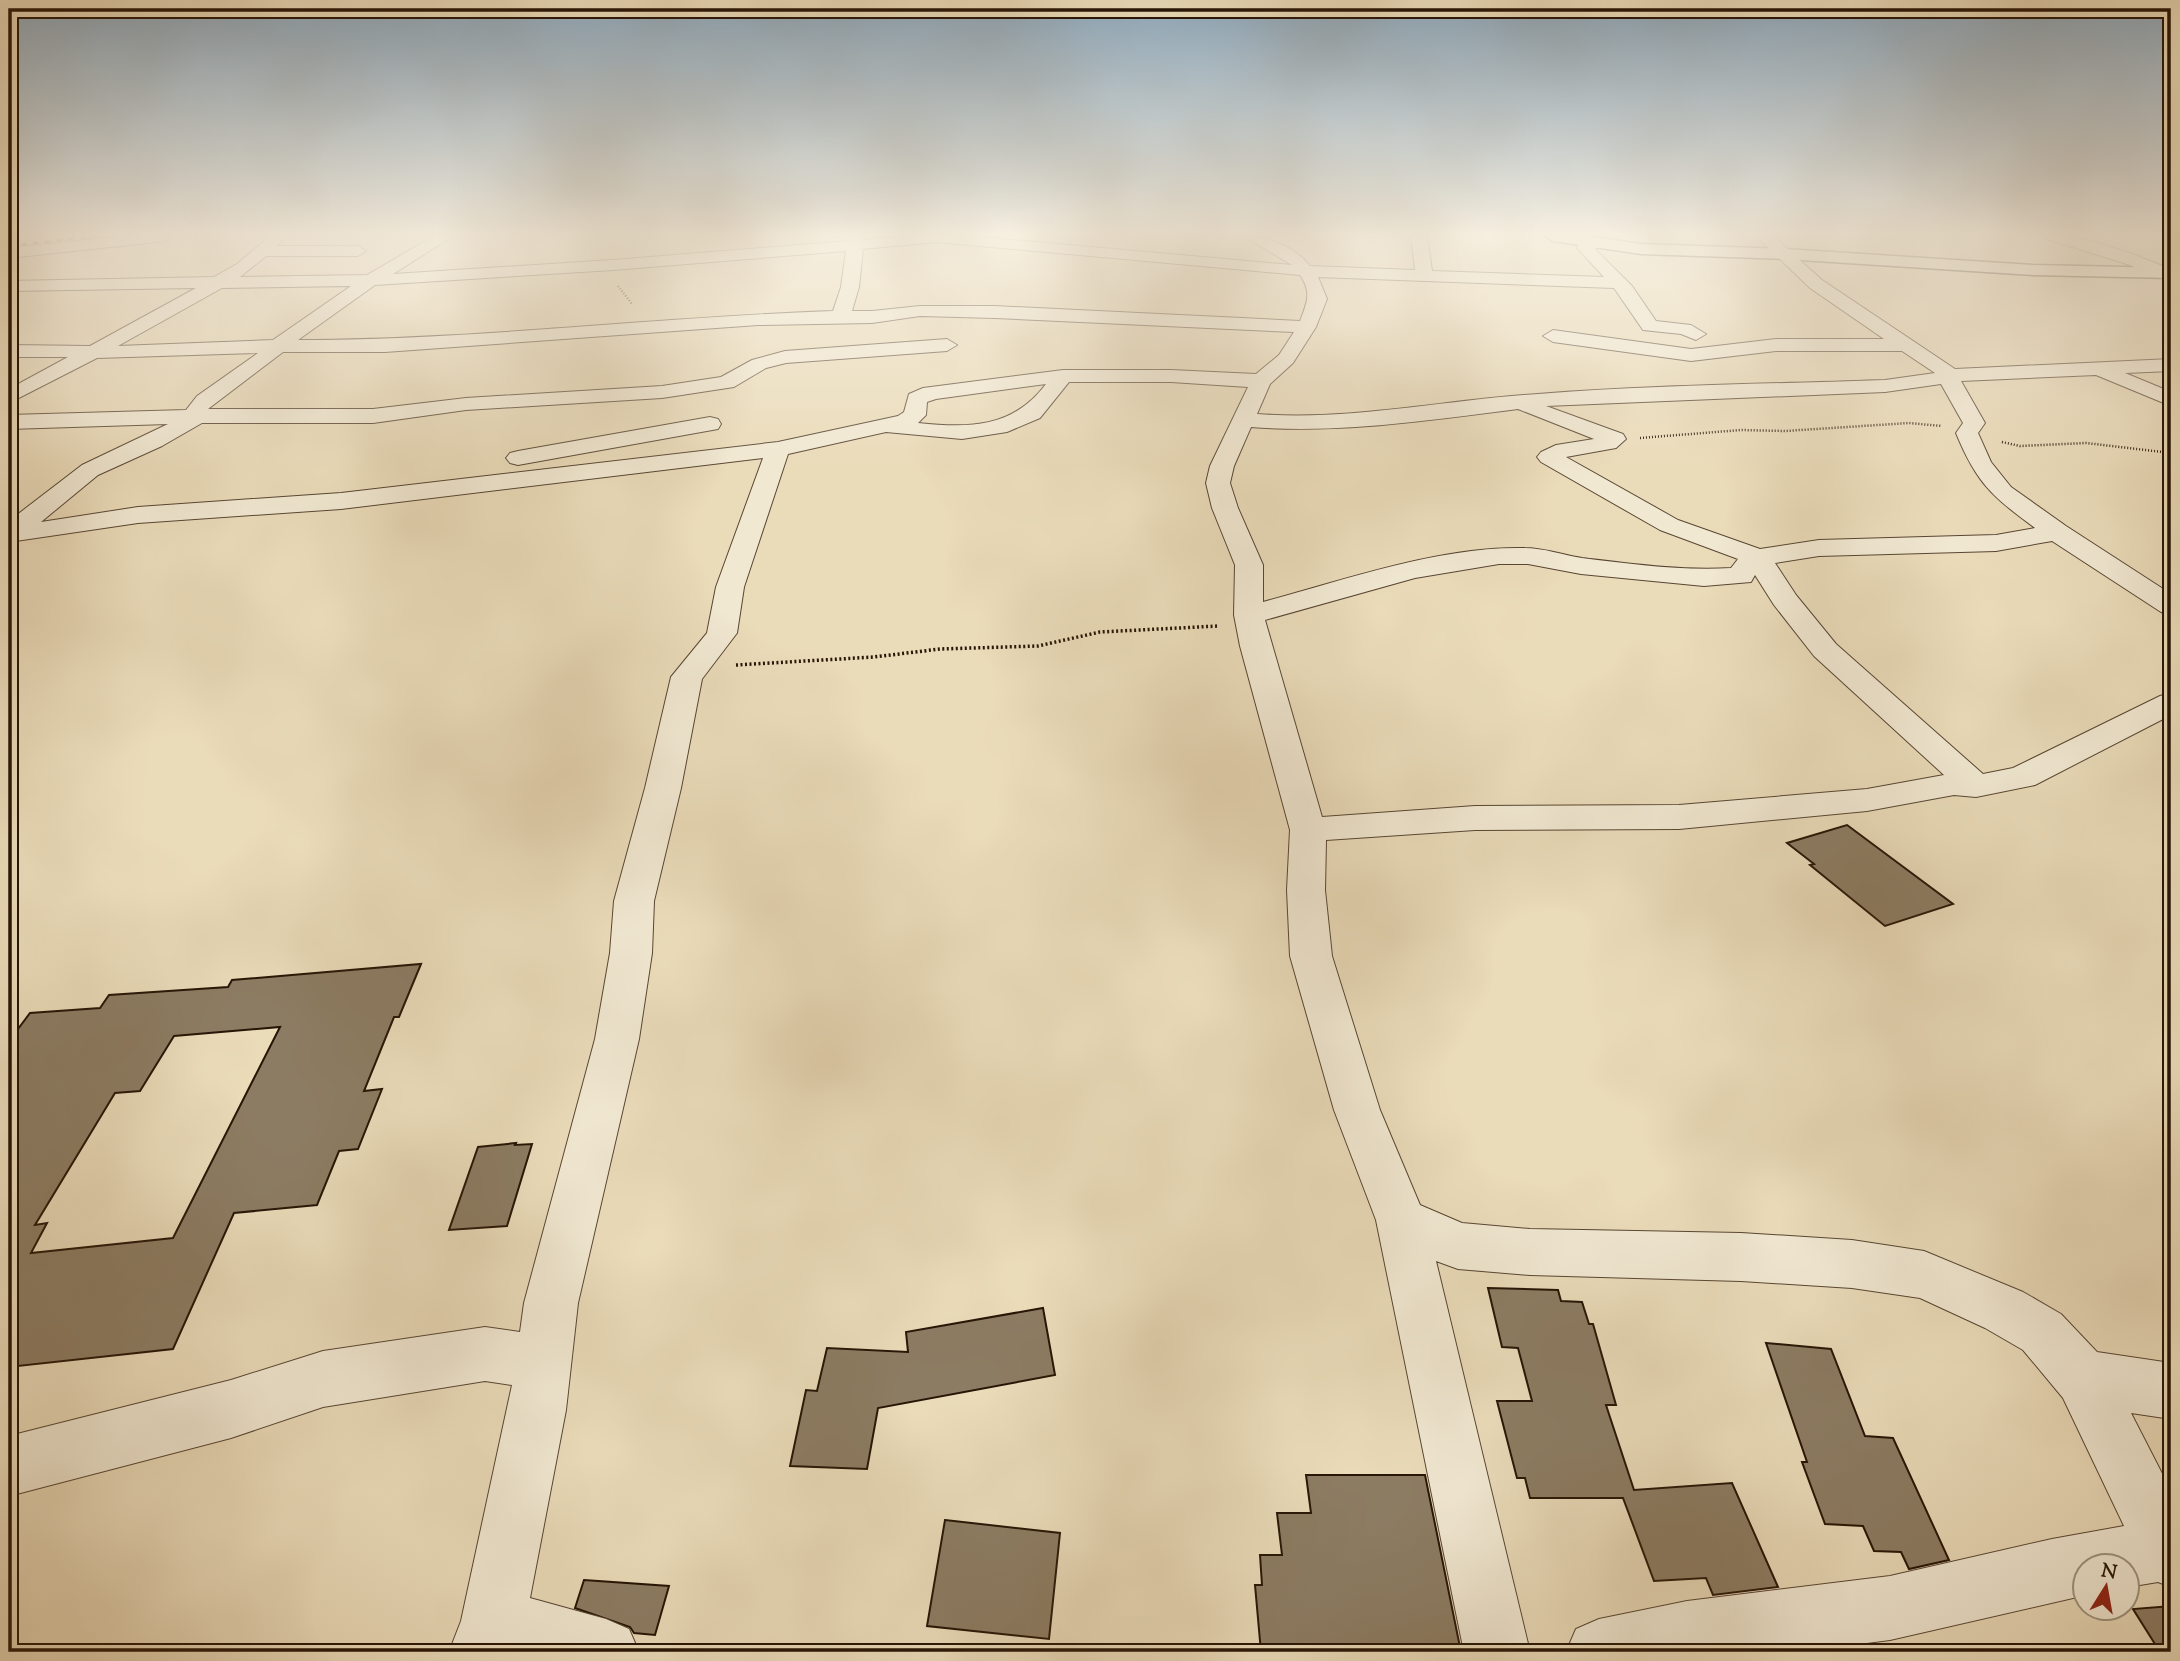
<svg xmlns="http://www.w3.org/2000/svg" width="2180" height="1661" font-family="'Sorts Mill Goudy',serif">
<rect width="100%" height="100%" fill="#eadbb9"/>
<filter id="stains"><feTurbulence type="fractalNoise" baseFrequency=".00286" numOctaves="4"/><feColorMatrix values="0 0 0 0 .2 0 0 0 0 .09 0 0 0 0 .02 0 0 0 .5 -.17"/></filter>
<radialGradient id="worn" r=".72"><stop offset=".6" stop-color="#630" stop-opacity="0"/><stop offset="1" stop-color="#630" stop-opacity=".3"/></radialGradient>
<!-- building -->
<g fill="#8c7c63" stroke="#271506" stroke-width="2" fill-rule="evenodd">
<polygon points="1847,825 1953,904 1885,926 1810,865 1814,864 1787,843"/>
<path d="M 421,964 L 399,1017 L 394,1017 L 364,1091 L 382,1089 L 358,1149 L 339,1151 L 317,1205 L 234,1213 L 173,1349 L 9,1367 L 9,1041 L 30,1013 L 100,1008 L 109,995 L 228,987 L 232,980 ZM 280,1027 L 173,1238 L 31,1253 L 47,1223 L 35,1225 L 115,1093 L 140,1091 L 174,1036 Z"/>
<polygon points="516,1143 515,1145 532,1144 507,1226 449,1230 478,1147"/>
<polygon points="1488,1288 1558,1290 1561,1301 1582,1302 1589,1324 1593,1324 1616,1405 1606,1405 1634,1490 1732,1483 1778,1587 1713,1595 1706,1578 1654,1581 1623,1498 1530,1498 1525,1478 1517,1478 1497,1401 1532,1401 1518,1348 1502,1347"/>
<polygon points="1043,1308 1055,1375 878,1408 867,1469 790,1466 806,1390 817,1391 827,1348 908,1352 906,1332"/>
<polygon points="1766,1343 1831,1349 1865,1436 1893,1438 1949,1560 1909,1569 1901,1552 1874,1551 1863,1526 1825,1524 1802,1462 1807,1462"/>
<polygon points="1306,1475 1425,1475 1461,1652 1261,1652 1255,1585 1262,1585 1260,1555 1282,1555 1277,1513 1311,1513"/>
<polygon points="945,1520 1060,1533 1049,1639 927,1626"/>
<polygon points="584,1580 669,1586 655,1635 634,1633 630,1627 575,1608"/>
<polygon points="2171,1606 2171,1652 2160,1652 2133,1609"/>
</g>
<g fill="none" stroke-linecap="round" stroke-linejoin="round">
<defs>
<g id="street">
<polygon points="123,236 174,236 166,241 9,258 9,248"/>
<path d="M 270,236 L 287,236 L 277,246 L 358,246 L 366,251 L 358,256 L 266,256 L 240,277 L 367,275 L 434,236 L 453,236 L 393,274 L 613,260 L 847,241 L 848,236 L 864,236 L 863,240 L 910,236 L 969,236 L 1292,265 L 1243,236 C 1267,235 1295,247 1310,266 L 1415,270 L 1411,236 L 1427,236 L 1432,271 L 1604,277 L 1577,248 L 1580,242 L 1597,239 L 1605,244 L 1595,249 L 1632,286 L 1656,321 L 1691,325 L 1706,334 L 1696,340 L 1681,334 L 1643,330 L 1614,288 L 1318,277 L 1327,299 L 1316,327 L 1293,363 L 1270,384 L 1257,414 C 1352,421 1444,400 1538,394 C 1653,385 1770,384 1885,380 L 1935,373 L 1902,351 L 1776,351 L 1691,361 L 1553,342 L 1543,336 L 1553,330 L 1691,349 L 1776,339 L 1884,339 L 1810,288 L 1756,236 L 1773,236 L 1822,280 L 1955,369 L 2171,359 L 2171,371 L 2125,373 L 2171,392 L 2171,406 L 2096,375 L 1961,381 L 1985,423 L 1978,433 L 1991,462 L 2011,487 L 2066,526 L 2171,594 L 2171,615 L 2161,612 L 2052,541 L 1996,551 L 1819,556 L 1775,563 L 1796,595 L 1836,644 L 1983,774 L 2013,768 L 2160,696 L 2171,693 L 2171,715 L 2035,785 L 1976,797 L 1954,795 L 1867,811 L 1679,829 L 1475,830 L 1326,840 L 1325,890 L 1332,956 L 1380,1110 L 1420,1205 L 1462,1223 L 1530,1229 L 1741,1233 L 1852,1240 L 1924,1251 L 2023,1292 L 2061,1314 L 2097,1352 L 2171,1363 L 2171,1419 L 2131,1413 L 2171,1491 L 2171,1587 L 2158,1582 L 2128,1587 L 2128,1566 L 2086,1566 L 2086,1595 L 1890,1640 L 1797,1652 L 1566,1652 L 1576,1629 L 1599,1619 L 1687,1601 L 1890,1576 L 2052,1539 L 2124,1526 L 2063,1398 L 2023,1350 L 1985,1328 L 1920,1298 L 1852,1288 L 1741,1281 L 1530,1275 L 1458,1269 L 1436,1261 L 1530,1652 L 1464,1652 L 1376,1220 L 1334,1110 L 1290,956 L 1287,890 L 1290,830 L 1240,646 L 1234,615 L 1235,565 L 1212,508 L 1206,483 L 1210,466 L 1248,387 L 1171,382 L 1069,382 L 1040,418 L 1007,432 L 962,439 L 886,432 L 788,454 L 744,587 L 737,633 L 702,679 L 681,788 L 654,901 L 652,953 L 639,1039 L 578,1303 L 566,1410 L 530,1598 L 606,1619 L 629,1629 L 639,1652 L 449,1652 L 461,1621 L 512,1385 L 485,1381 L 323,1407 L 231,1438 L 9,1496 L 9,1436 L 231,1380 L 323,1351 L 485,1327 L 520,1332 L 524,1303 L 595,1039 L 610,953 L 614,901 L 645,788 L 671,677 L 707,633 L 716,587 L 763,458 L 341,509 L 138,523 L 9,542 L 9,521 L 82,465 L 168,424 L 9,429 L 9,415 L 186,410 L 197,396 L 258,353 L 97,358 L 9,403 L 9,389 L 68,357 L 9,357 L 9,345 L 90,346 L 196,288 L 9,291 L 9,281 L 214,277 L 237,264 ZM 936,242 L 1300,275 C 1312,292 1307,303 1300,321 L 995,306 L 920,306 L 872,311 L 852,311 L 859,287 L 863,249 ZM 846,251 L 841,287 L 833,311 C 655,317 477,340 298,340 L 375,285 L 613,270 ZM 351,286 L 273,340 L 118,346 L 222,288 ZM 920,316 L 995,318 L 1294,332 L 1279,355 L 1256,374 L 1171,370 L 1063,370 L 923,388 L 909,394 L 904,412 L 898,416 L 778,442 L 341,493 L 138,507 L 41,522 L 98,475 L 162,446 L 202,423 L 373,423 L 466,410 L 662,398 L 734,387 L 766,368 L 786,363 L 947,351 L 957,345 L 947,339 L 785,351 L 752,360 L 721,377 L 662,386 L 466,398 L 373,409 L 208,409 L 283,352 L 385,352 L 758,325 L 872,323 ZM 1046,384 C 1012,429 969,428 918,423 L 926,415 L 927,402 L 936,399 ZM 1941,384 L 1963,423 L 1956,433 C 1977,484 1992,496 2035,528 L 1996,535 L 1819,540 L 1760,549 L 1678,520 L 1566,457 L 1616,448 L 1626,439 L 1623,434 L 1546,406 L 1885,392 ZM 1518,409 L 1594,439 L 1556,445 L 1541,452 L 1537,457 L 1541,462 L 1660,530 L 1738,559 L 1731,568 C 1682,571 1631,564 1582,558 C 1563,555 1544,548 1524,548 C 1441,546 1344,580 1263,602 L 1263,565 L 1238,508 L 1230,483 L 1234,466 L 1251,427 C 1341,434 1430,420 1518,409 ZM 1499,564 L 1528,564 L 1581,574 L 1704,586 L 1751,582 L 1755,575 L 1774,605 L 1814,656 L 1944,775 L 1867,789 L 1679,805 L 1475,806 L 1322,817 L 1265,620 L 1415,578 Z"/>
<path d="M 2045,236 C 2087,235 2131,253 2170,269 L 2171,275 L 2164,278 L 2158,277 L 2127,264 L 2047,239 Z"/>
<polygon points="710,417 718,419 721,424 718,429 518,465 510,463 506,458 510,453 518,451"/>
</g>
<polygon id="secondary" points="1545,236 1586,236 1641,244 1785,249 2033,265 2171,268 2171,278 2033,275 1785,259 1641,254 1553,241"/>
</defs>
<!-- street casing -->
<use href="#street" stroke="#584633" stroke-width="2"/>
<!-- secondary casing -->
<use href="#secondary" stroke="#271506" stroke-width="3"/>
<!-- path-far2 -->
<g stroke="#271506" stroke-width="2" stroke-dasharray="1 2" stroke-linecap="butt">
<polyline points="1316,236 1353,236"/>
<polyline points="618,286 632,304"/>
</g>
<!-- path-far1 -->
<g stroke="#271506" stroke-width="2.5" stroke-dasharray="1 2" stroke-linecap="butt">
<polyline points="1640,438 1741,430 1785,431 1909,423 1942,426"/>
<polyline points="2002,442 2020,446 2086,443 2171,453"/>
</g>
<!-- path -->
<polyline stroke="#271506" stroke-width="3.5" stroke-dasharray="2 2.5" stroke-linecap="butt" points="736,665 874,657 940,649 1038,646 1100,632 1218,626"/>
<!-- street -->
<use href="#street" fill="#f1e8d2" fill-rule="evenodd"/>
<!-- secondary -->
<use href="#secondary" fill="#f1e8d2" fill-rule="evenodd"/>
<!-- rail -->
<polyline stroke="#271506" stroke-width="2.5" stroke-dasharray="6 6" stroke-linecap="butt" points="9,246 95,236"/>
</g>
<!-- sky -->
<linearGradient id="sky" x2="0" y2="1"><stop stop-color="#8ea9bd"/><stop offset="0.5" stop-color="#f6efe0"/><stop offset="1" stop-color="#f6efe0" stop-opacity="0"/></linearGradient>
<rect width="2180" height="468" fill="url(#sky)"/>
<!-- margin -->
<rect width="2180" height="1661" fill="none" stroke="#eadbb9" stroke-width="35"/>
<rect x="10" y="10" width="2159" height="1640" fill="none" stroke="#271506" stroke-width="3.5"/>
<rect x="18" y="18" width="2145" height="1626" fill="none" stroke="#271506" stroke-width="2"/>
<!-- north arrow -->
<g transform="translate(2106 1587) rotate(11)"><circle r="33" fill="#f1e8d2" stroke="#a09480" stroke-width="2"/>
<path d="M0-5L12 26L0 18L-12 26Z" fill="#8f2418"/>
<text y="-10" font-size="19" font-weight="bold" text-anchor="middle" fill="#271506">N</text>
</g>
<rect width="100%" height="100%" filter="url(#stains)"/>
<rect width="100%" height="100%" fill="url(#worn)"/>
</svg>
